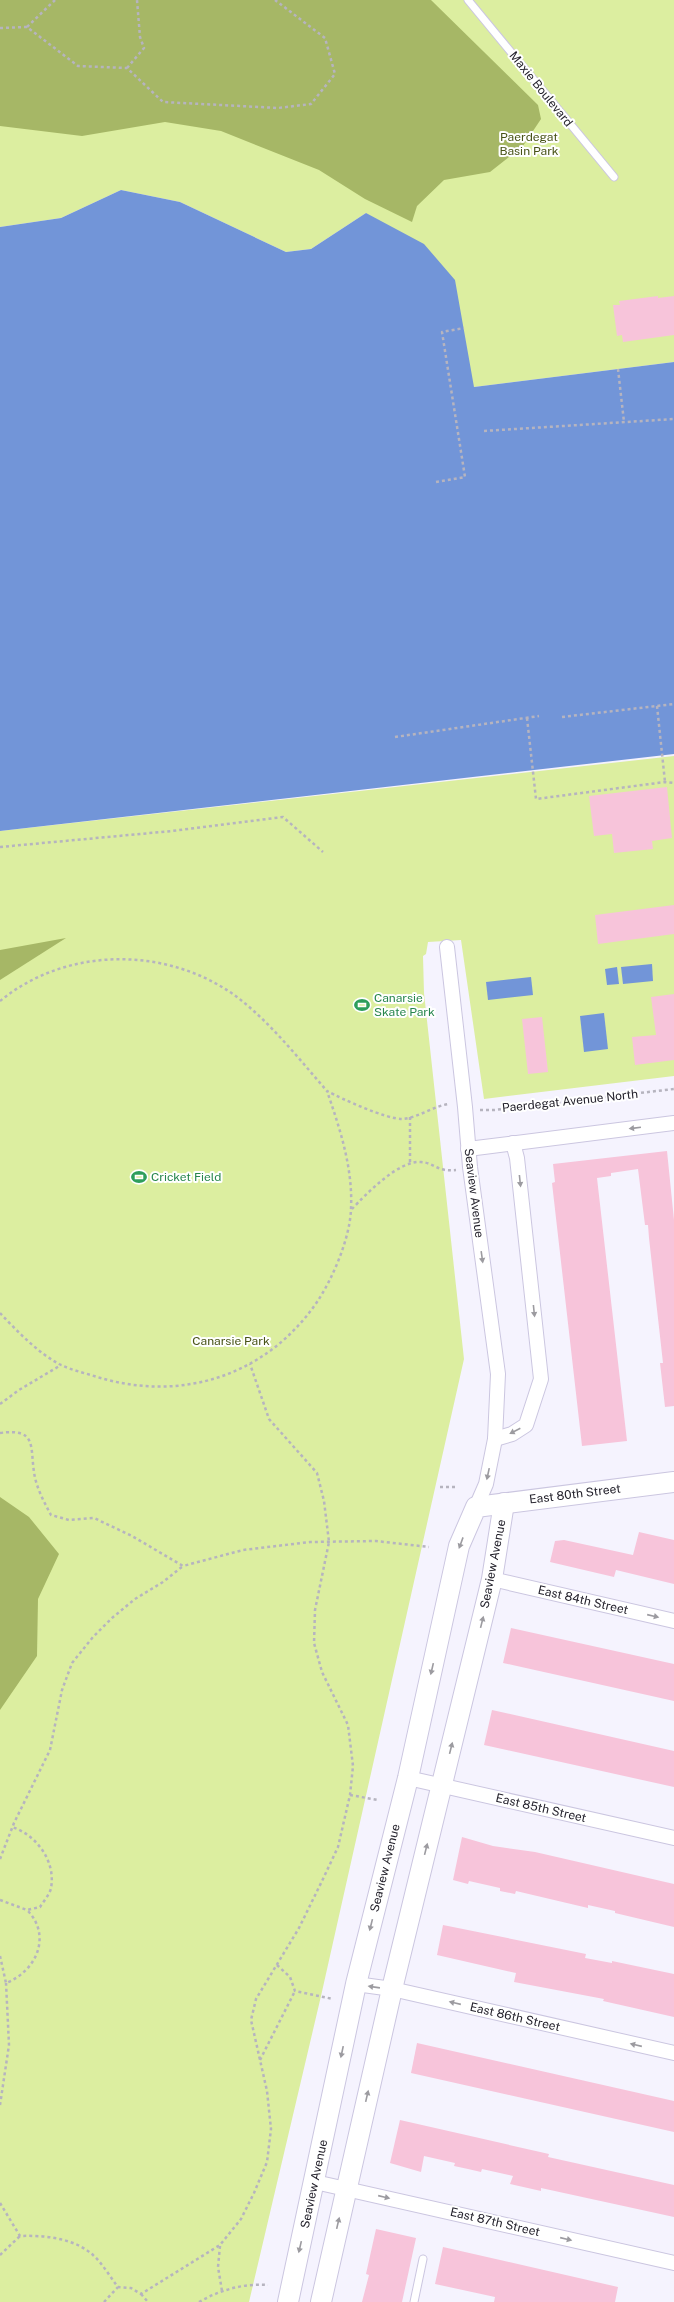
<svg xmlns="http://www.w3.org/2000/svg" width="674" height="2302" font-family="'Public Sans',sans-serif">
<rect width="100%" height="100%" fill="#f5f3fe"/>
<!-- green -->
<g fill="#dceea0">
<polygon points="0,0 674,0 674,362 474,387 366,213 311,249 286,252 180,202 121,190 61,218 0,227"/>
<polygon points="674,756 674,1076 484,1099 461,940 428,942 426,954 423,956 424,993 464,1359 321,1996 249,2302 0,2302 0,831"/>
</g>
<!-- forest -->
<g fill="#a6b766">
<polygon points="0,0 431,0 538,105 541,119 523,146 490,172 444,180 417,206 412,222 365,199 319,170 221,131 165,122 82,136 0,126"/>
<polygon points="66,938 0,980 0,950"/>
<polygon points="0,1497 29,1517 59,1554 38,1599 37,1656 0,1710"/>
</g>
<!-- water -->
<g fill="#7295d8">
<polygon points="121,190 180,202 286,252 311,249 366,213 424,244 455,280 474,387 674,362 674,754 0,831 0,227 61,218"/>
<polygon points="652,964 653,981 623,984 621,967"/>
<polygon points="617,967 619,984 607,985 605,969"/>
<polygon points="531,977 533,995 488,1000 486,982"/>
<polygon points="604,1013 608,1049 584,1052 580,1016"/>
</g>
<!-- building -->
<g fill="#f7c4da">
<polygon points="658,296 658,298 674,296 674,335 623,342 622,335 617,336 613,305 620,305 619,301"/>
<polygon points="667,787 672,838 652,841 653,849 614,853 612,834 594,836 589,796"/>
<polygon points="674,905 674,934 598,944 595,915"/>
<polygon points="674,994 674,1060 635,1065 632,1037 656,1035 651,997"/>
<polygon points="542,1017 548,1072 528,1074 522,1019"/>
<polygon points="667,1151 674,1220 674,1406 665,1407 660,1363 663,1363 649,1238 648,1225 645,1225 638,1169 611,1173 611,1176 597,1178 627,1441 582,1446 552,1183 555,1182 553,1164"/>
<polygon points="639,1532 674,1540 674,1584 616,1570 614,1577 550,1562 555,1541 564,1540 633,1555"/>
<polygon points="511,1628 674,1664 674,1701 503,1663"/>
<polygon points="492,1710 674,1751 674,1787 484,1745"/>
<polygon points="462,1837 493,1846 535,1852 674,1884 674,1927 615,1913 615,1911 588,1905 588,1908 516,1891 515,1894 500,1891 500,1888 469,1881 468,1884 453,1880"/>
<polygon points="443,1925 586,1954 585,1958 612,1963 612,1961 674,1974 674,2017 603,2001 604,1999 514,1982 516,1973 437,1955"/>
<polygon points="417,2043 674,2101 674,2132 411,2073"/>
<polygon points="400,2120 549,2154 548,2157 674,2185 674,2217 541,2188 541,2191 510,2184 513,2176 482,2169 481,2172 468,2169 454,2166 455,2163 424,2156 421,2172 390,2163"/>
<polygon points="376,2229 416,2238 402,2302 362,2302 369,2275 366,2274"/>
<polygon points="443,2247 618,2287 615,2302 494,2302 495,2297 435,2284"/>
</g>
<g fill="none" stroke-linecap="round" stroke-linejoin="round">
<defs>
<g id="lane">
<polyline points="468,0 614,177"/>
<polyline points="414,2302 423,2259"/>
</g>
<g id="street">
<polyline points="447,947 465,1107 470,1167 498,1374 495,1439 486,1484 476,1507"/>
<polyline points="468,1149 674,1123"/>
<polyline points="495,1439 512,1434 526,1425 541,1379 517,1158 513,1143"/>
<polyline points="492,1579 674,1621"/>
<polyline points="408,1778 674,1838"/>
<polyline points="356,1984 392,1989 674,2053"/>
<polyline points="315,2182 674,2263"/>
</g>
<g id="secondary">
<polyline points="288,2302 356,1984 408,1778 459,1546 476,1507 674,1482"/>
<polyline points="321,2302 392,1989 492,1579 504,1503"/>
</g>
</defs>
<!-- lane casing -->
<use href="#lane" stroke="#cbc6e0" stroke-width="9"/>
<!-- street casing -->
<use href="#street" stroke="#cbc6e0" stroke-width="16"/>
<!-- secondary casing -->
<use href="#secondary" stroke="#cbc6e0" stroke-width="22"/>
<!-- path -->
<g stroke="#b6b4bf" stroke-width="2.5" stroke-dasharray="3 3" stroke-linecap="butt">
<polyline points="27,27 55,0"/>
<polyline points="0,28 27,27 78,66 127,68 163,102 278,108 311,104 335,74 325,38 275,0"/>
<polyline points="127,68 144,48 140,37 137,0"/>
<polyline points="618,369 624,422"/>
<polyline points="484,431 674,419"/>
<polyline points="436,482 465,477 442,332 464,328"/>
<polyline points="657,706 665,782"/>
<polyline points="562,717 674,704"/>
<polyline points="527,718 536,799 665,782 674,783"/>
<polyline points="395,737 539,716"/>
<polyline points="0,847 172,831 283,817 323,852"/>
<path d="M 0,1001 C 67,946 168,946 237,997 C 271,1023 299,1059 327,1091 C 342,1099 386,1119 402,1119 C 418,1118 433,1106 449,1104"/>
<polyline points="480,1110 494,1110 674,1089"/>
<polyline points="410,1117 410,1165"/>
<path d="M 352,1209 C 366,1194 399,1160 421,1162 C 435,1163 436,1172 456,1170"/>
<path d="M 0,1313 C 17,1331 37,1352 59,1364 C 69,1369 80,1372 91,1375 C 177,1404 265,1378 317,1302 C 333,1278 350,1238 351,1209 C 353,1168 340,1129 327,1091"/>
<polyline points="0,1404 19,1390 61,1365"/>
<path d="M 0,1433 C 37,1428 30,1446 34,1472 C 36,1487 44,1502 51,1515 L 69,1520 L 94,1518 L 132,1536 L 183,1566 L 243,1550 L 310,1542 L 376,1541 L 429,1547"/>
<polyline points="440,1487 457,1487"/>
<polyline points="350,1795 378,1800"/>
<polyline points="0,1859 14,1823 50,1750 62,1690 72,1663 93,1637 112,1618 135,1599 163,1582 183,1566"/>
<path d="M 0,1900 L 27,1910 L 40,1907 C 43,1902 50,1894 51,1888 C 56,1862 37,1835 12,1827"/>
<path d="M 0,1956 L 6,1983 C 37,1971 52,1935 27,1910"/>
<polyline points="277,1965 290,1977 295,1991 333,1999"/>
<polyline points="260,2060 295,1991"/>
<polyline points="0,2105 9,2045 6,1983"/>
<path d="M 0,2203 L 20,2236 C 44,2235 74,2238 93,2255 C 103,2264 110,2277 118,2287 L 131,2288 L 141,2294 L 220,2245 L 241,2219 L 254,2193 L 267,2162 L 271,2129 L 267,2091 L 251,2020 L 256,1999 L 299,1928 L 323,1879 L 338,1847 L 350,1795 L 353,1766 L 348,1725 L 322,1672 L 314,1643 L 315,1610 L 329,1542 L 324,1501 L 317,1473 L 269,1419 L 250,1364"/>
<polyline points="220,2246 218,2267 222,2291"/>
<polyline points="0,2255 20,2236"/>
<polyline points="141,2294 148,2302"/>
<polyline points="104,2302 118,2287"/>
<path d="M 199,2302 C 220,2290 244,2283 268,2285"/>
</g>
<!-- lane -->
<use href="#lane" stroke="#fff" stroke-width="7"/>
<!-- street -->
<use href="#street" stroke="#fff" stroke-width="14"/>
<!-- secondary -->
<use href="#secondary" stroke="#fff" stroke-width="20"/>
</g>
<!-- one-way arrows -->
<defs><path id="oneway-solid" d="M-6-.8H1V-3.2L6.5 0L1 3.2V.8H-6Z"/></defs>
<g fill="#9c9ba0">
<use href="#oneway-solid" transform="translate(635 1128) rotate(173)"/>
<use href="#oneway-solid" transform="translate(520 1181) rotate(84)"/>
<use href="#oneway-solid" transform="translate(482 1257) rotate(82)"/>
<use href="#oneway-solid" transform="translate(534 1311) rotate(84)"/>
<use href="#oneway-solid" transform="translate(515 1431) rotate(153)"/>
<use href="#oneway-solid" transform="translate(488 1474) rotate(102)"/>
<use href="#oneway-solid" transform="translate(461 1543) rotate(110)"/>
<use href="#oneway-solid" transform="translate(653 1616) rotate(13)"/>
<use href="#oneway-solid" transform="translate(482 1622) rotate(-76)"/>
<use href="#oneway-solid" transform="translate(432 1669) rotate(103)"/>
<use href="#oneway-solid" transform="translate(451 1748) rotate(-76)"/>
<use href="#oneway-solid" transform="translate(426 1849) rotate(-76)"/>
<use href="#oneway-solid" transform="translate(371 1925) rotate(104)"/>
<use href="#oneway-solid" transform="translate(374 1987) rotate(-172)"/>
<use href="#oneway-solid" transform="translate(455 2003) rotate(-167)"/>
<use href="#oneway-solid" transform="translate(636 2045) rotate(-167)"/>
<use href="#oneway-solid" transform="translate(342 2052) rotate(102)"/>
<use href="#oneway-solid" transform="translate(367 2096) rotate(-77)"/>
<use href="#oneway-solid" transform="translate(384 2197) rotate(13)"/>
<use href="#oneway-solid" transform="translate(338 2223) rotate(-77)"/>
<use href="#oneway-solid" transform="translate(566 2239) rotate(13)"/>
<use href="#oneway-solid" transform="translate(300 2247) rotate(103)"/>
</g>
<!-- icons -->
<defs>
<symbol id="stadium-bare" viewBox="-9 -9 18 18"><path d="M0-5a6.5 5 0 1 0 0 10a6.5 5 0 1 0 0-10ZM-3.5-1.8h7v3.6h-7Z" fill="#2e9e5b" stroke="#fff" stroke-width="2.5" paint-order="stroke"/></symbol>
</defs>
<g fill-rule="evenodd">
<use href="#stadium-bare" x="351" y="994" width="22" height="22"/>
<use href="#stadium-bare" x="128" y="1166" width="22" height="22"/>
</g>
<g text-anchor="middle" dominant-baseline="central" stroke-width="4" stroke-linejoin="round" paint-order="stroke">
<!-- street labels -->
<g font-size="12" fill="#23212b" stroke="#fff">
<text transform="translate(541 89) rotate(51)">Maxie Boulevard</text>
<text transform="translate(570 1101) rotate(-6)">Paerdegat Avenue North</text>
<text transform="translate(474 1193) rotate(83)">Seaview Avenue</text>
<text transform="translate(575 1494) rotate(-7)">East 80th Street</text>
<text transform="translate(493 1564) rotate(-79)">Seaview Avenue</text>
<text transform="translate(583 1600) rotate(13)">East 84th Street</text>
<text transform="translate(541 1808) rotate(13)">East 85th Street</text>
<text transform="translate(385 1868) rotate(-76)">Seaview Avenue</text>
<text transform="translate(515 2017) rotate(13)">East 86th Street</text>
<text transform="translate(314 2184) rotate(-78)">Seaview Avenue</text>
<text transform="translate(495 2222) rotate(13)">East 87th Street</text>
</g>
<!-- park labels -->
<g font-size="12" fill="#475216" stroke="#fff">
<text x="529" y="137">Paerdegat<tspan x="529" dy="14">Basin Park</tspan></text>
<text x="231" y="1341">Canarsie Park</text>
</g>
<!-- leisure labels -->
<g font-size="12" fill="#27864d" stroke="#fff" text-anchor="start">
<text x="374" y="998">Canarsie<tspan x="374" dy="14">Skate Park</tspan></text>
<text x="151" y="1177">Cricket Field</text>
</g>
</g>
</svg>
